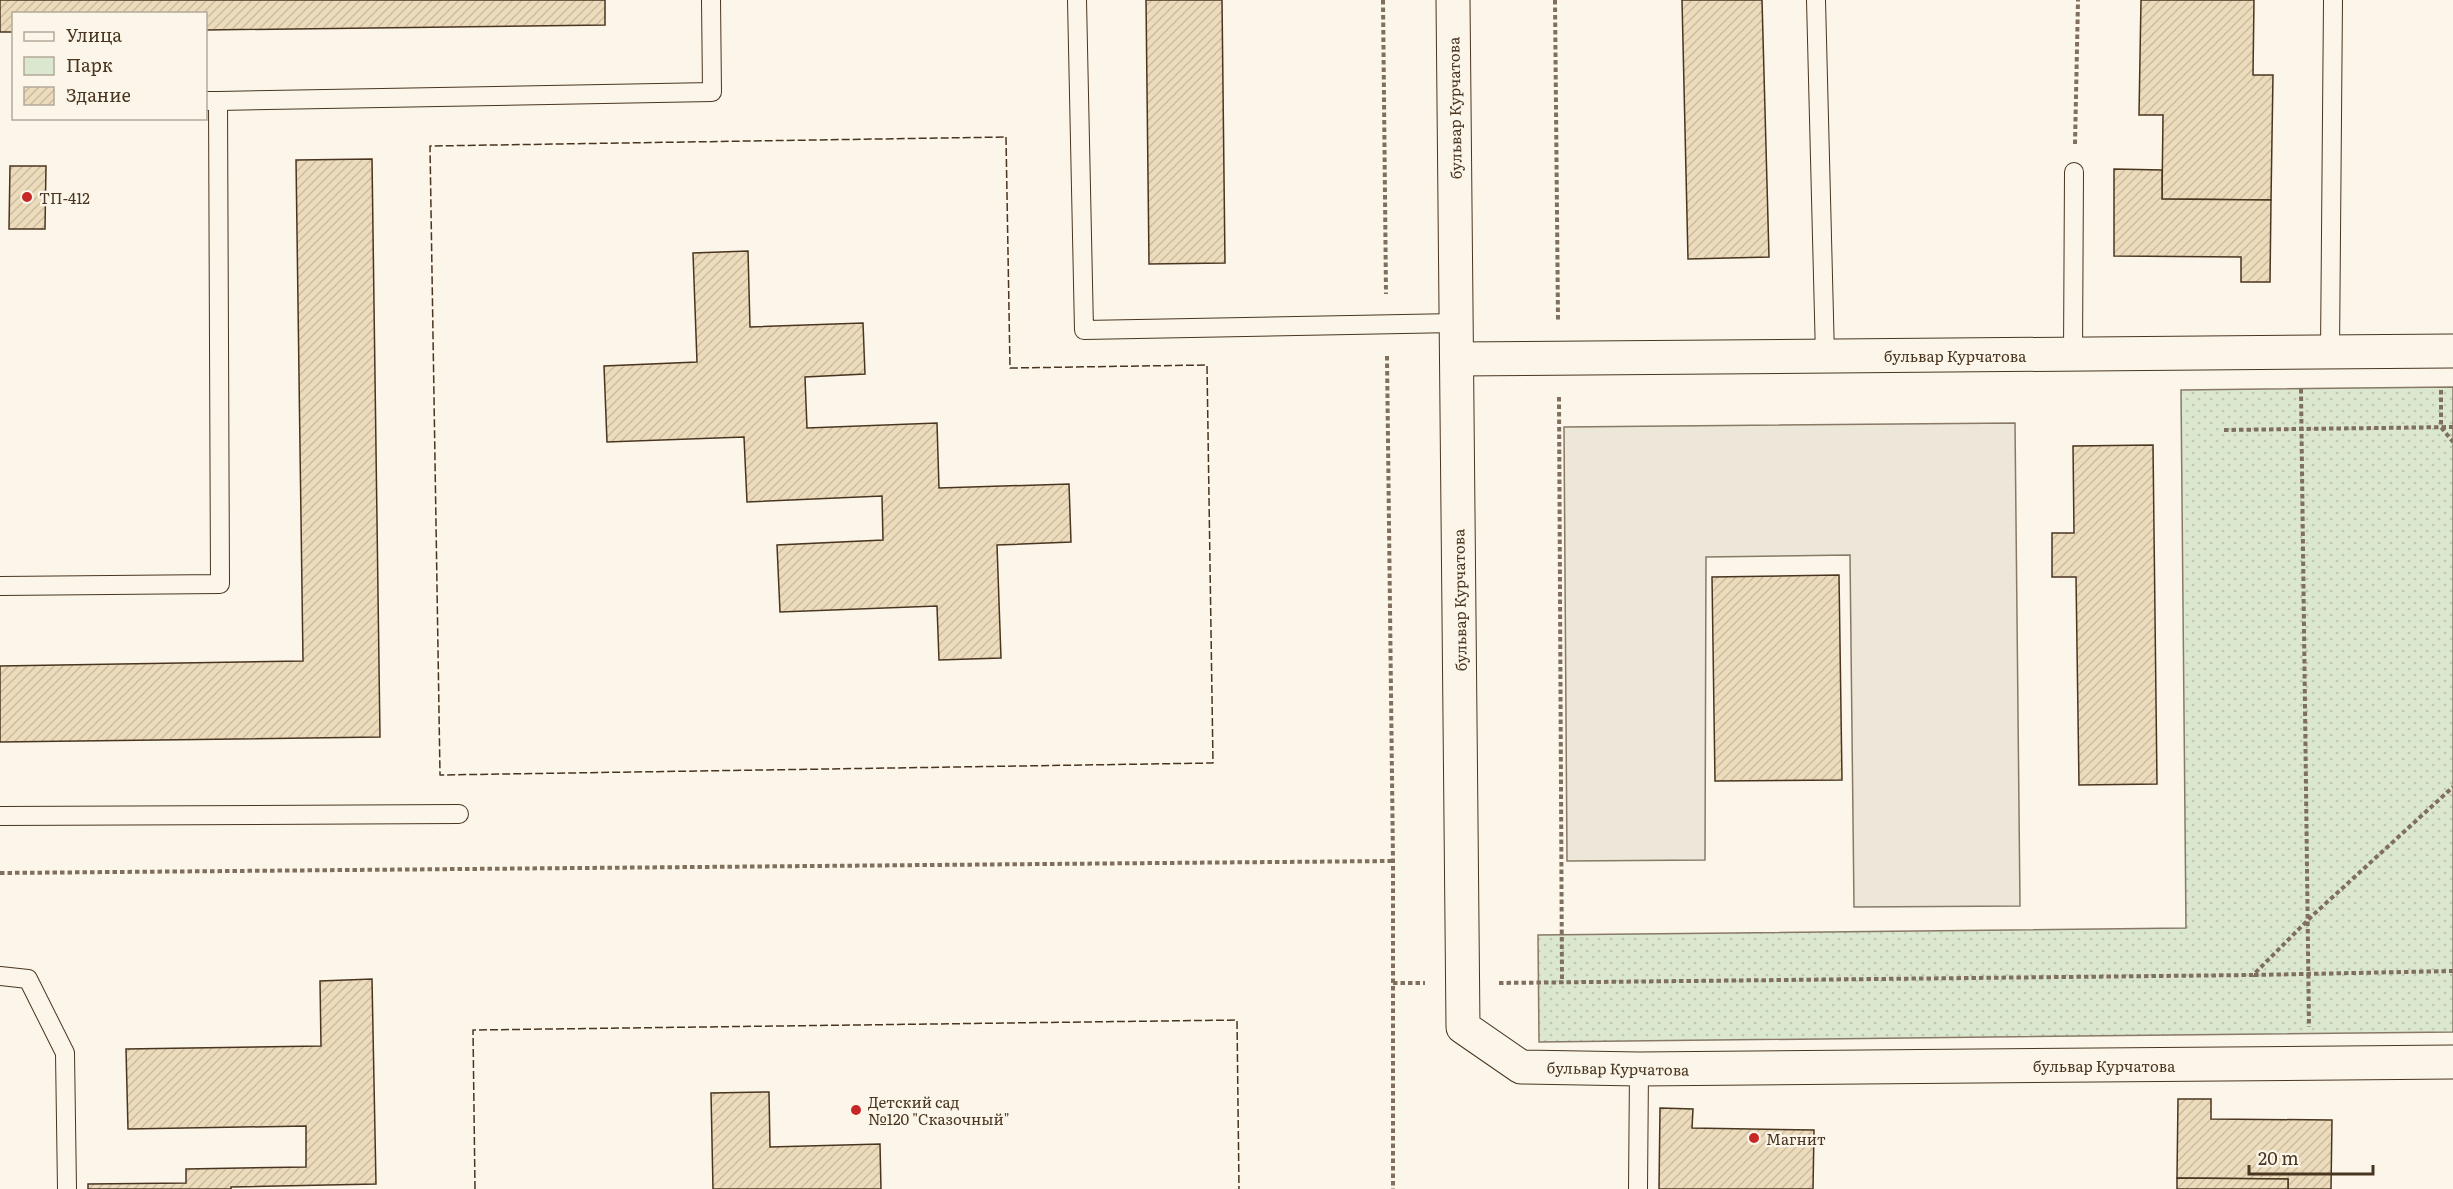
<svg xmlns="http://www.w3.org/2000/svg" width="2453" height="1189" font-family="Literata,serif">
<defs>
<pattern id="green-dots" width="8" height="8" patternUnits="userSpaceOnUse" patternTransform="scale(1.5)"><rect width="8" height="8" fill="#dce7d0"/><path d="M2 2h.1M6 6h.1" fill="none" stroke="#bec7b2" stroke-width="1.8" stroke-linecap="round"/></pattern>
<pattern id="building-hatch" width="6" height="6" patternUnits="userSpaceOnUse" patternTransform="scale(1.5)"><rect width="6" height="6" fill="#ecdcbc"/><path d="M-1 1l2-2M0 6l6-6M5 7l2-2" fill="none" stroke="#ccbda1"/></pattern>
</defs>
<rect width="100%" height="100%" fill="#fbf6e9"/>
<!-- green -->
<polygon fill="url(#green-dots)" stroke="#887966" stroke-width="1.5" points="2453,387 2453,1032 1539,1042 1538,935 2186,928 2181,390"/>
<!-- parking -->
<polygon fill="#ede7d9" stroke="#887966" stroke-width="1.5" points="2015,423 2020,906 1854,907 1850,555 1706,557 1705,860 1567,861 1564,427"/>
<!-- building -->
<g fill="url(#building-hatch)" stroke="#4a3520" stroke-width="1.5">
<polygon points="0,0 605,0 605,25 206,30 206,14 14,14 14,32 0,32"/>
<polygon points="1146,0 1222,0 1225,263 1149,264"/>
<polygon points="1682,0 1762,0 1769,257 1688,259"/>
<polygon points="2141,0 2254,0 2253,75 2273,75 2271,200 2162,199 2163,115 2139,115"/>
<polygon points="372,159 380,737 0,742 0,666 303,661 296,160"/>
<polygon points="10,166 46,166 45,229 9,229"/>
<polygon points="2114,169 2162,170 2162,199 2271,200 2270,282 2241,282 2241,257 2114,256"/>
<polygon points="748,251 750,327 863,323 865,374 805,377 807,428 937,423 939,488 1069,484 1071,542 997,545 1001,658 939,660 937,606 780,612 777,545 883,540 882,496 747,502 744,437 607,442 604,366 697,362 693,253"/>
<polygon points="2153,445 2157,784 2079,785 2076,577 2052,577 2052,533 2074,533 2073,446"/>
<polygon points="1839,575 1842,780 1715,781 1712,577"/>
<polygon points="372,979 376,1184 231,1187 231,1189 88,1189 88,1184 186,1183 186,1169 306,1167 306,1126 128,1129 126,1049 321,1046 320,981"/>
<polygon points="769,1092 770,1147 880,1144 881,1189 713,1189 711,1093"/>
<polygon points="2178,1099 2211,1099 2211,1119 2332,1120 2331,1189 2288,1189 2288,1179 2177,1178"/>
<polygon points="1660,1108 1693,1109 1692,1128 1814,1130 1813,1189 1659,1189"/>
<polygon points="2177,1178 2288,1179 2288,1189 2177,1189"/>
</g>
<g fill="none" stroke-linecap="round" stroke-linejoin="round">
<defs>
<g id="service">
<polyline points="1077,0 1084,330 1456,323"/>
<polyline points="1816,0 1825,356"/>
<polyline points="218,101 712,92 711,0"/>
<polyline points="2330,352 2333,0"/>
<polyline points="2073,354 2074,172"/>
<polyline points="0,586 220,584 218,101 206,101"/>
<polyline points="0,816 459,814"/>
<polyline points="0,976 28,979 65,1053 67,1189"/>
<polyline points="1638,1189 1639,1069"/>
</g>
<g id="minor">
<polyline points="1453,0 1463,1027 1521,1067 1639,1069 2453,1062"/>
<polyline points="1457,359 2453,351"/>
</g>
</defs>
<!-- service casing -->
<use href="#service" stroke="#4a3520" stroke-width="20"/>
<!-- minor casing -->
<use href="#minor" stroke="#4a3520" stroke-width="35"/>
<!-- path -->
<g stroke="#7f6f5c" stroke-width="4" stroke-dasharray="4.5 3" stroke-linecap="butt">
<polyline points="1383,0 1386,294"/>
<polyline points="1555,0 1558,320"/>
<polyline points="2075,144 2078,0"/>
<polyline points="1387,356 1393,861 1393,1189"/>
<polyline points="2301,389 2309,1027"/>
<polyline points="2441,390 2441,427 2453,442"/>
<polyline points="1559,397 1562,983"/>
<polyline points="2224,430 2453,427"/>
<polyline points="0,873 1393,861"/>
<polyline points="2254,975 2453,971"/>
<polyline points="1393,983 1425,983"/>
<polyline points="1499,983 2253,975 2313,915 2453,787"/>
</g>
<!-- service -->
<use href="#service" stroke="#fbf6e9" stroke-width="18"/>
<!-- minor -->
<use href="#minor" stroke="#fbf6e9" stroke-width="33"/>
<!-- fence -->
<g stroke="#4a3520" stroke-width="1.5" stroke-dasharray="8 3" stroke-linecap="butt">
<polygon points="1006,137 1010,368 1207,365 1213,763 440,775 430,146"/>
<polyline points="475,1189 473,1030 1237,1020 1239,1189"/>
</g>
</g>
<!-- markers -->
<g fill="#c62828" stroke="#fbf6e9" stroke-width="2">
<circle cx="27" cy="197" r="6"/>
<circle cx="856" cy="1110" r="6"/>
<circle cx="1754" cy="1138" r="6"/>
</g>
<g text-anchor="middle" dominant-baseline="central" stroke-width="4.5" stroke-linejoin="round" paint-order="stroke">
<!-- street labels -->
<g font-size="15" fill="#4a3520" stroke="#fbf6e9">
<text transform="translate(1454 108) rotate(-91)">бульвар Курчатова</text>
<text x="1955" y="355">бульвар Курчатова</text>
<text transform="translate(1459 600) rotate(-91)">бульвар Курчатова</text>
<text x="2104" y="1065">бульвар Курчатова</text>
<text transform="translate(1618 1068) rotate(1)">бульвар Курчатова</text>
</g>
<!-- poi labels -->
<g font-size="15" fill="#4a3520" stroke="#fbf6e9" text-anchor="start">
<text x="39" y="197">ТП-412</text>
<text x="868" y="1101">Детский сад<tspan x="868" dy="17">№120 "Сказочный"</tspan></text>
<text x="1766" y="1138">Магнит</text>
</g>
</g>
<!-- legend -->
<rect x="12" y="12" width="195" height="108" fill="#fbf6e9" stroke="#b4a999" stroke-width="1.5"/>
<rect x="24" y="32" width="30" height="9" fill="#fbf6e9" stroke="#b4a999" stroke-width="1.5"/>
<text x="66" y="42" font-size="18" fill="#4a3520">Улица</text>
<rect x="24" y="57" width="30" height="18" fill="#dce7d0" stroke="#b4a999" stroke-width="1.5"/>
<text x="66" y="72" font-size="18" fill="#4a3520">Парк</text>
<rect x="24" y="87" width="30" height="18" fill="url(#building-hatch)" stroke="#b4a999" stroke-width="1.5"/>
<text x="66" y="102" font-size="18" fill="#4a3520">Здание</text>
<!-- scale -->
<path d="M2249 1165v9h124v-9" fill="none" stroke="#4a3520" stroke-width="3"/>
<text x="2258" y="1165" font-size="18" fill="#4a3520" stroke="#fbf6e9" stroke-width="4.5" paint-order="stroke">20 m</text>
</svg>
